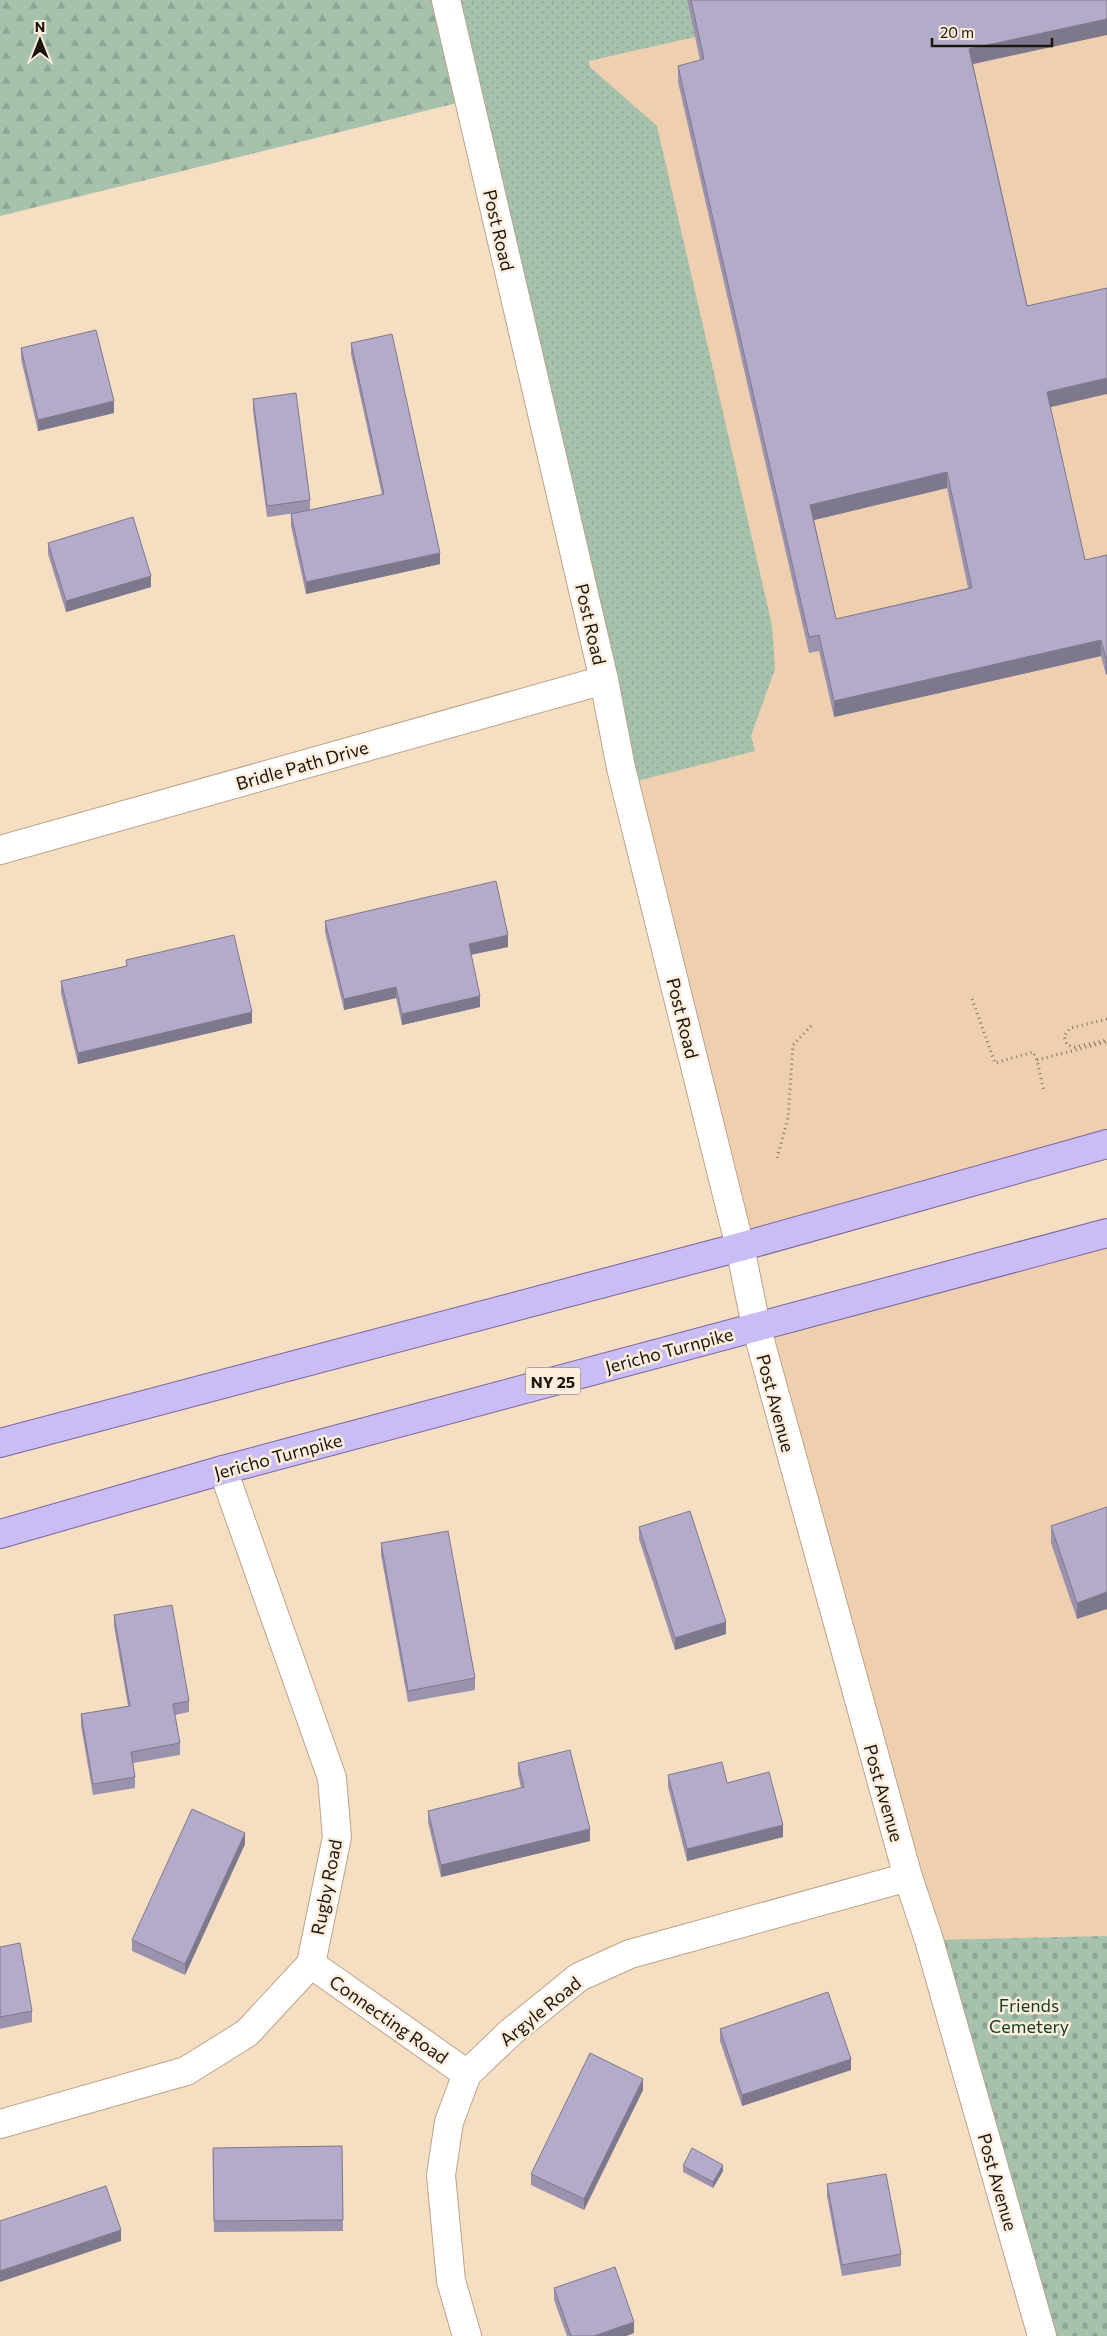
<svg xmlns="http://www.w3.org/2000/svg" width="1107" height="2336" font-family="Commissioner,sans-serif">
<defs>
<pattern id="grass-dots" width="8" height="8" patternUnits="userSpaceOnUse" patternTransform="scale(1.25)"><rect width="8" height="8" fill="#a6c1ac"/><path d="M2 2h.1M6 6h.1" fill="none" stroke="#8ea593" stroke-width="1.8" stroke-linecap="round"/></pattern>
<pattern id="forest-firs" width="22" height="20" patternUnits="userSpaceOnUse" patternTransform="scale(1.25)"><rect width="22" height="20" fill="#a6c1ac"/><path d="M5 1l3.5 6h-7zM16 11l3.5 6h-7z" fill="#8ea593"/></pattern>
<pattern id="cemetery-stones" width="16" height="16" patternUnits="userSpaceOnUse" patternTransform="scale(1.25)"><rect width="16" height="16" fill="#a6c1ac"/><path d="M2 7V4a2 2 0 0 1 4 0v3zM10 15v-3a2 2 0 0 1 4 0v3z" fill="#8ea593"/></pattern>
</defs>
<rect width="100%" height="100%" fill="#f6dec3"/>
<!-- built -->
<g fill="#eed0b1">
<polygon points="446,0 1107,0 1107,1144 740,1247"/>
<polygon points="1107,1233 1107,1936 929,1940 756,1326"/>
</g>
<!-- grass -->
<polygon fill="url(#grass-dots)" points="446,0 687,0 695,37 589,61 590,67 657,126 772,625 775,669 751,736 755,751 625,784"/>
<!-- forest -->
<polygon fill="url(#forest-firs)" points="0,0 446,0 469,100 0,216"/>
<!-- cemetery -->
<polygon fill="url(#cemetery-stones)" points="1107,1936 1107,2336 1042,2336 929,1940"/>
<g fill="none" stroke-linecap="round" stroke-linejoin="round">
<defs>
<g id="street">
<polyline points="0,850 604,680"/>
<polyline points="311,1964 467,2074"/>
<polyline points="0,2124 186,2071 247,2033 311,1964 337,1837 332,1778 223,1470"/>
<polyline points="467,2336 451,2281 441,2175 449,2122 467,2074 511,2032 579,1977 630,1954 908,1877"/>
</g>
<polyline id="secondary" points="446,0 604,680 621,768 740,1247 756,1326 908,1877 929,1940 1042,2336"/>
<g id="primary">
<polyline points="0,1443 740,1247 1107,1144"/>
<polyline points="0,1534 223,1470 1107,1233"/>
</g>
</defs>
<!-- street casing -->
<use href="#street" stroke="#bba48b" stroke-width="30"/>
<!-- secondary casing -->
<use href="#secondary" stroke="#bba48b" stroke-width="30"/>
<!-- primary casing -->
<use href="#primary" stroke="#77659e" stroke-width="30"/>
<!-- path -->
<g stroke="#837462" stroke-width="3" stroke-dasharray="1 4" stroke-linecap="butt">
<polyline points="972,999 995,1063 1033,1052 1037,1060 1044,1092"/>
<polyline points="1107,1019 1070,1028 1064,1036 1067,1045 1075,1047 1107,1040"/>
<polyline points="1037,1060 1107,1042"/>
<polyline points="777,1158 788,1118 793,1045 814,1023"/>
</g>
<!-- street -->
<use href="#street" stroke="#fff" stroke-width="28"/>
<!-- secondary -->
<use href="#secondary" stroke="#fff" stroke-width="28"/>
<!-- primary -->
<use href="#primary" stroke="#cabcf4" stroke-width="28"/>
</g>
<!-- wall -->
<g fill="#9b93ae" fill-rule="evenodd">
<path d="M 687,0 L 1107,0 L 973,64 L 1085,560 L 1107,555 L 1106,675 L 1101,656 L 834,717 L 819,651 L 809,653 L 678,82 L 678,66 L 700,60 ZM 947,488 L 968,588 L 836,619 L 814,520 Z"/>
<polygon points="351,343 440,564 306,594 291,526 291,514 296,513 267,517 253,411 253,399 310,500 310,510 382,495 351,354"/>
<polygon points="21,348 114,413 38,431 21,359"/>
<polygon points="48,543 151,587 66,612 48,554"/>
<polygon points="325,921 508,947 471,955 480,1007 402,1025 396,998 344,1010 325,932"/>
<polygon points="126,960 252,1023 78,1064 61,993 61,981 126,966"/>
<polygon points="1107,1507 1077,1619 1051,1543 1051,1526"/>
<polygon points="639,1527 726,1634 675,1650 639,1539"/>
<polygon points="381,1543 475,1678 475,1690 408,1702 381,1555"/>
<polygon points="114,1615 189,1701 189,1712 175,1715 180,1743 180,1755 133,1763 135,1777 135,1788 93,1795 81,1726 81,1714 128,1706 114,1626"/>
<polygon points="518,1763 590,1841 441,1877 428,1822 428,1811 521,1788 518,1774"/>
<polygon points="668,1775 727,1783 783,1837 687,1861 668,1787"/>
<polygon points="245,1844 185,1975 132,1951 132,1940"/>
<polygon points="0,1947 32,2011 32,2022 0,2029"/>
<polygon points="720,2029 851,2070 742,2106 720,2041"/>
<polygon points="643,2090 584,2210 531,2185 531,2174"/>
<polygon points="342,2146 343,2231 214,2232 213,2148"/>
<polygon points="683,2166 723,2171 713,2188 683,2172"/>
<polygon points="827,2184 901,2254 901,2266 842,2276 827,2196"/>
<polygon points="554,2288 634,2333 626,2336 567,2336 554,2300"/>
</g>
<!-- shaded-wall -->
<g fill="#7e788d">
<polygon points="1107,19 1107,35 969,65 969,49"/>
<polygon points="1107,378 1107,394 1047,408 1047,392"/>
<polygon points="114,401 114,413 38,431 38,420"/>
<polygon points="947,472 947,488 810,521 810,505"/>
<polygon points="440,553 440,564 306,594 306,582"/>
<polygon points="151,576 151,587 66,612 66,601"/>
<polygon points="1101,640 1101,656 834,717 834,701"/>
<polygon points="1106,658 1107,658 1107,674 1106,675"/>
<polygon points="508,935 508,947 469,955 469,944"/>
<polygon points="396,987 396,998 344,1010 344,999"/>
<polygon points="480,996 480,1007 402,1025 402,1014"/>
<polygon points="252,1012 252,1023 78,1064 78,1053"/>
<polygon points="1107,1592 1107,1609 1077,1619 1077,1603"/>
<polygon points="726,1622 726,1634 675,1650 675,1638"/>
<polygon points="783,1825 783,1837 687,1861 687,1849"/>
<polygon points="590,1829 590,1841 441,1877 441,1865"/>
<polygon points="245,1833 245,1844 185,1975 185,1964"/>
<polygon points="851,2059 851,2070 742,2106 742,2095"/>
<polygon points="643,2079 643,2090 584,2210 584,2199"/>
<polygon points="723,2165 723,2171 713,2188 713,2182"/>
<polygon points="121,2230 121,2241 0,2282 0,2271"/>
<polygon points="634,2322 634,2333 626,2336 594,2336"/>
</g>
<!-- building -->
<g fill="#b4abca" stroke="#7e788d" fill-rule="evenodd">
<path d="M 691,0 L 1107,0 L 1107,19 L 969,49 L 1027,306 L 1107,288 L 1107,378 L 1047,392 L 1085,560 L 1107,555 L 1107,658 L 1106,658 L 1101,640 L 834,701 L 819,635 L 809,637 L 678,66 L 704,59 ZM 947,472 L 972,588 L 836,619 L 810,505 Z"/>
<polygon points="96,330 114,401 38,420 21,348"/>
<polygon points="392,334 440,553 306,582 291,514 384,494 351,343"/>
<polygon points="296,393 310,500 267,506 253,399"/>
<polygon points="133,517 151,576 66,601 48,543"/>
<polygon points="496,881 508,935 469,944 480,996 402,1014 396,987 344,999 325,921"/>
<polygon points="234,935 252,1012 78,1053 61,981 127,966 126,960"/>
<polygon points="1107,1507 1107,1592 1077,1603 1051,1526"/>
<polygon points="690,1511 726,1622 675,1638 639,1527"/>
<polygon points="448,1531 475,1678 408,1691 381,1543"/>
<polygon points="172,1605 189,1701 173,1704 180,1743 131,1752 135,1777 93,1784 81,1714 130,1706 114,1615"/>
<polygon points="570,1750 590,1829 441,1865 428,1811 524,1787 518,1763"/>
<polygon points="722,1762 727,1783 769,1772 783,1825 687,1849 668,1775"/>
<polygon points="192,1809 245,1833 185,1964 132,1940"/>
<polygon points="20,1943 32,2011 0,2017 0,1947"/>
<polygon points="828,1992 851,2059 742,2095 720,2029"/>
<polygon points="590,2053 643,2079 584,2199 531,2174"/>
<polygon points="342,2146 343,2220 214,2221 213,2148"/>
<polygon points="692,2148 723,2165 713,2182 683,2166"/>
<polygon points="886,2174 901,2254 842,2265 827,2184"/>
<polygon points="106,2186 121,2230 0,2271 0,2221"/>
<polygon points="615,2267 634,2322 594,2336 571,2336 554,2288"/>
</g>
<g text-anchor="middle" dominant-baseline="central" stroke-width="5" stroke-linejoin="round" paint-order="stroke">
<!-- shield labels -->
<rect fill="#fceddd" stroke="#60564a" stroke-width="1" x="525.5" y="1367.5" width="55" height="27" rx="4"/>
<g font-size="16" font-weight="bold" fill="#1d150b">
<text x="553" y="1381">NY 25</text>
</g>
<!-- street labels -->
<g font-size="18" fill="#1d150b" stroke="#fceddd">
<text transform="translate(499 230) rotate(77)">Post Road</text>
<text transform="translate(591 624) rotate(77)">Post Road</text>
<text transform="translate(302 765) rotate(-16)">Bridle Path Drive</text>
<text transform="translate(683 1018) rotate(76)">Post Road</text>
<text transform="translate(669 1350) rotate(-15)">Jericho Turnpike</text>
<text transform="translate(776 1403) rotate(75)">Post Avenue</text>
<text transform="translate(278 1456) rotate(-15)">Jericho Turnpike</text>
<text transform="translate(884 1793) rotate(74)">Post Avenue</text>
<text transform="translate(326 1887) rotate(-79)">Rugby Road</text>
<text transform="translate(540 2011) rotate(-39)">Argyle Road</text>
<text transform="translate(389 2019) rotate(35)">Connecting Road</text>
<text transform="translate(998 2182) rotate(74)">Post Avenue</text>
</g>
<!-- park labels -->
<g font-size="18" fill="#103f21" stroke="#fceddd">
<text x="1029" y="2005">Friends<tspan x="1029" dy="21">Cemetery</tspan></text>
</g>
</g>
<!-- north arrow -->
<g transform="translate(40 40)" stroke="#fceddd" stroke-width="4" paint-order="stroke">
<path d="M0-4L9 19L0 12L-9 19Z" fill="#1d150b"/>
<text y="-8" font-size="14" font-weight="bold" text-anchor="middle" fill="#1d150b">N</text>
</g>
<!-- scale -->
<path d="M932 38v8h120v-8" fill="none" stroke="#1d150b" stroke-width="2.5"/>
<text x="940" y="38" font-size="15" fill="#1d150b" stroke="#fceddd" stroke-width="4" paint-order="stroke">20 m</text>
</svg>
